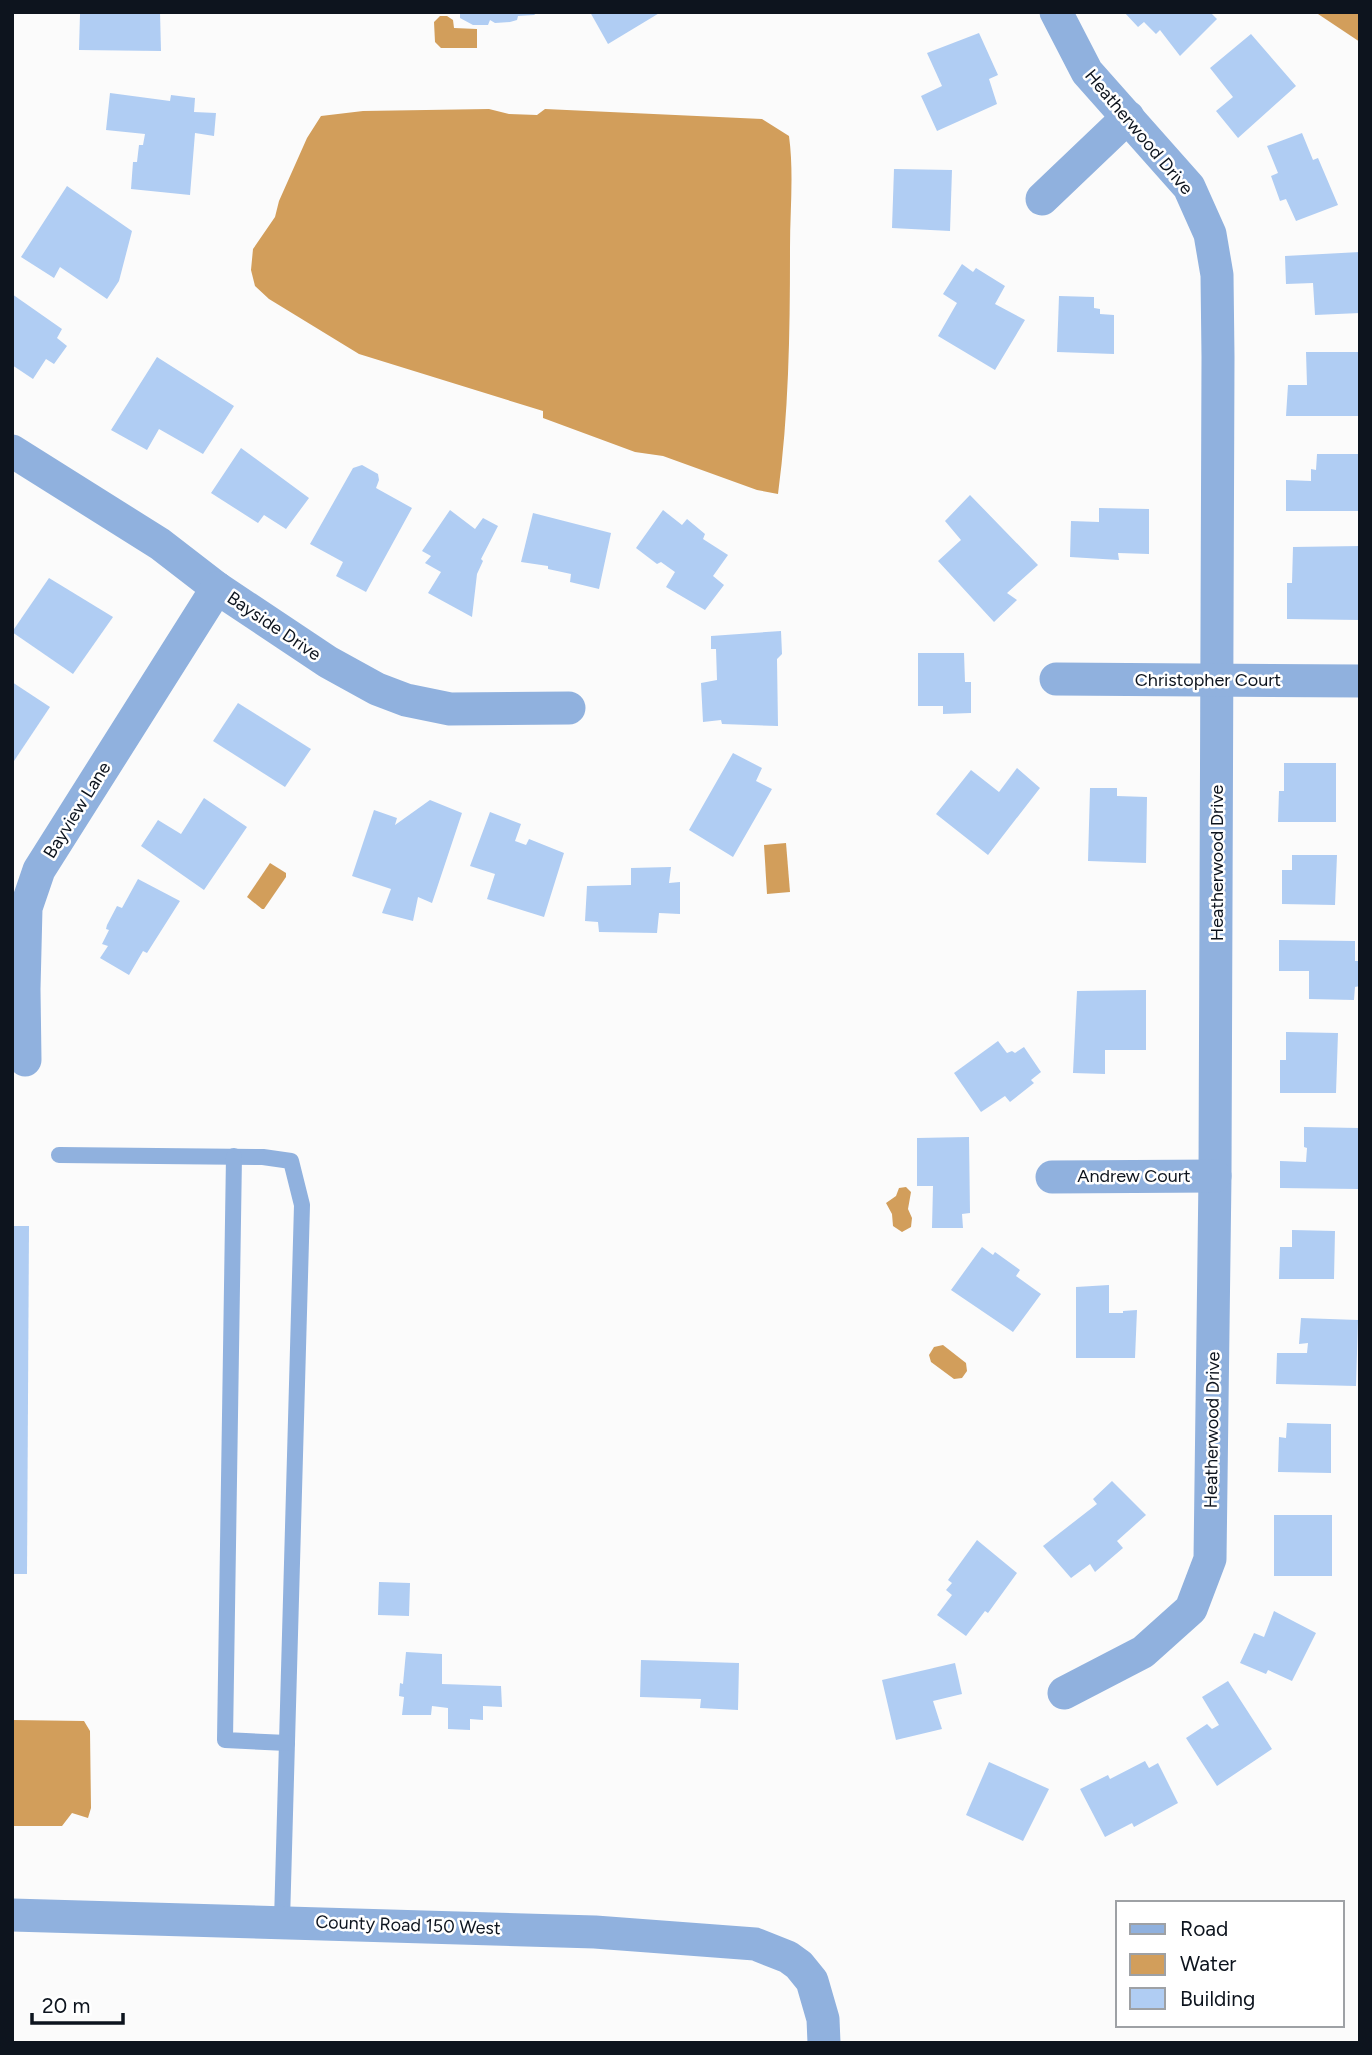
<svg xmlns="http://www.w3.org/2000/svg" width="1372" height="2055" font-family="Figtree,sans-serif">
<rect width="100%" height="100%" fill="#fbfbfb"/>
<!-- water -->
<g fill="#d29e5b">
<polygon points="1315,12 1360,12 1360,42"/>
<polygon points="440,16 447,16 453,20 454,28 477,29 477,48 441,48 435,42 434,22"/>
<path d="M 489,109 L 509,114 L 537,115 L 545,109 L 762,119 L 789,136 C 794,173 790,211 790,248 C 790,330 789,413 778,494 L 757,490 L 663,456 L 635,452 L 543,418 L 543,411 L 359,354 L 269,299 L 255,286 L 251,270 L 253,249 L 275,217 L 279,201 L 307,138 L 321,116 L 363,111 Z"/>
<polygon points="786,843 790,892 767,894 764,845"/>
<polygon points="270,863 286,873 286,877 264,909 262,909 247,897"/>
<polygon points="906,1187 911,1192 908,1209 912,1218 911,1227 902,1232 893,1226 892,1214 886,1203 896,1196 899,1188"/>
<polygon points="943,1345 966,1363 967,1371 962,1378 954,1379 931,1362 929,1355 934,1347"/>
<polygon points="12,1720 84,1721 90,1731 91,1808 88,1818 72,1813 62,1826 12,1826"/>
</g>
<!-- building -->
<g fill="#b0cdf3">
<polygon points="106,12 160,12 161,51 79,50 80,14"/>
<polygon points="460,12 538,12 534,15 518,16 517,20 510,22 495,23 490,20 488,25 473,25 460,18"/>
<polygon points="590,12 661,12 608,44"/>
<polygon points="1124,12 1210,12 1217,19 1180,56 1160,30 1156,34 1144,22 1138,27"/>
<polygon points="979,33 998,75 989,79 997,104 937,131 921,96 942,86 927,53"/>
<polygon points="1251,34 1296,86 1238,138 1216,111 1233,97 1210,68"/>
<polygon points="110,93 170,101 171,95 195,98 194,112 216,113 214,136 195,133 190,195 131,189 133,162 137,162 139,145 143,145 145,134 106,130"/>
<polygon points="1302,133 1313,160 1318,158 1338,205 1296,221 1286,199 1280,201 1271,176 1278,173 1267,146"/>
<polygon points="894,169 952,170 950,231 892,228"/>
<polygon points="67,186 132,231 119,281 107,299 60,267 54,278 21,257"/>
<polygon points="1360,252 1360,313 1315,315 1313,283 1286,284 1285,256"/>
<polygon points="962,264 973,272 976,268 1005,286 995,304 1025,320 995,370 938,336 957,303 943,294"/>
<polygon points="12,294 62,329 57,338 67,346 54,364 46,359 33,379 12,365"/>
<polygon points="1059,296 1094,297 1094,308 1100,309 1100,314 1114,315 1114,354 1057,352"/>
<polygon points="1306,352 1360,352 1360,416 1286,416 1288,385 1307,385"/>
<polygon points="157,357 234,406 203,454 159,429 147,450 111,430"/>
<polygon points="241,448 309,498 286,529 264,515 258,523 211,493"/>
<polygon points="1317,454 1360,454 1360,511 1286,511 1286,480 1311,481 1311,469 1316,470"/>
<polygon points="362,465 378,474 379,480 376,488 412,508 366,592 336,576 343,562 310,544 353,468"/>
<polygon points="970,495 1038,565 1007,593 1017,600 994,622 938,561 961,540 945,521"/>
<polygon points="1099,508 1149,509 1149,554 1118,553 1119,560 1070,557 1071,521 1099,522"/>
<polygon points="450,510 475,529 483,518 498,526 481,559 483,561 477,574 472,617 428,593 441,572 425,563 431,556 422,551"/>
<polygon points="663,510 682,525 687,519 705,534 703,539 728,555 713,576 724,585 705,610 666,587 675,572 661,562 657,564 636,548"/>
<polygon points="533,513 611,533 599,589 570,582 571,574 548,569 548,566 521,562"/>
<polygon points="1360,546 1360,620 1287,619 1287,583 1292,583 1293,547"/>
<polygon points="49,578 113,617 73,674 12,632"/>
<polygon points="781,631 782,654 777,659 778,726 722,724 721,720 703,722 701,683 717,680 716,649 711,649 711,636"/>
<polygon points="918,653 964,653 965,682 971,682 971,713 943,714 943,706 918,706"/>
<polygon points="12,682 50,707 12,764"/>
<polygon points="238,703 311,749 285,787 213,741"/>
<polygon points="733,753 762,768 756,781 772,789 733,857 689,830"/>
<polygon points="1284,763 1336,763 1336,822 1278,822 1279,791 1284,791"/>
<polygon points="1017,768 1040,788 988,855 936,814 971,770 999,792"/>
<polygon points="1090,788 1117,788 1117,796 1147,797 1146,863 1088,861"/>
<polygon points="204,798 247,827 204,890 141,846 158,820 181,834"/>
<polygon points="430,800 462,813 432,903 418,897 413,921 382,913 391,889 352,876 374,810 397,818 395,825"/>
<polygon points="490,812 521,824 515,841 526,845 529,839 564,853 544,917 487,899 495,874 470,866"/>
<polygon points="1292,855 1337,855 1335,905 1282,904 1282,870 1292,870"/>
<polygon points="671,867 669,883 680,882 680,914 659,913 657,933 599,932 598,922 585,921 587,886 631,885 631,868"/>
<polygon points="138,879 180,901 147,953 143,951 129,975 100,958 108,946 102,944 109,930 106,929 107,925 117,906 122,908"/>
<polygon points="1279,940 1355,941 1355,961 1360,961 1360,986 1355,987 1354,1000 1309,999 1309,971 1279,971"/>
<polygon points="1146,990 1146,1050 1105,1050 1105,1074 1073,1073 1077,991"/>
<polygon points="1286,1032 1338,1033 1336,1093 1280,1093 1280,1060 1286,1060"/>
<polygon points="998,1041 1007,1053 1012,1051 1015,1053 1024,1047 1041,1072 1031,1080 1034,1083 1010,1102 1005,1096 981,1112 954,1073"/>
<polygon points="1304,1127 1359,1128 1358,1189 1280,1188 1280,1161 1306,1162 1307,1148 1304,1147"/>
<polygon points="969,1137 970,1213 962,1214 963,1228 932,1228 933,1186 917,1186 917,1138"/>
<polygon points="12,1226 29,1226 27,1574 12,1574"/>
<polygon points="1292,1230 1335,1231 1334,1279 1279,1279 1280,1247 1292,1247"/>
<polygon points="982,1247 993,1255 995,1252 1020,1270 1016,1276 1041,1294 1013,1332 951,1290"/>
<polygon points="1109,1285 1109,1313 1123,1313 1123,1311 1137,1310 1135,1358 1076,1358 1076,1287"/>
<polygon points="1301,1318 1358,1320 1356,1386 1276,1384 1277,1353 1307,1353 1308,1343 1299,1344"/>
<polygon points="1287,1423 1331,1424 1331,1473 1278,1472 1279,1437 1286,1438"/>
<polygon points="1112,1481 1146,1515 1117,1541 1123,1548 1095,1572 1090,1564 1071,1578 1043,1546 1097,1504 1093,1499"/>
<rect x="1274" y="1515" width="58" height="61"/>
<polygon points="977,1540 1017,1573 988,1613 985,1611 966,1636 937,1615 952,1595 946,1590 952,1583 948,1580"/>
<polygon points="379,1582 410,1583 409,1616 378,1615"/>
<polygon points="1274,1611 1316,1633 1292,1681 1268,1670 1266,1674 1240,1663 1254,1633 1264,1637"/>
<polygon points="406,1652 442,1654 442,1684 501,1686 502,1707 483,1706 483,1720 470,1719 470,1730 448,1729 448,1708 432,1706 431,1715 402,1715 404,1697 399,1696 400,1683 403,1684"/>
<polygon points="641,1660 739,1663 738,1710 700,1708 701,1699 640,1697"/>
<polygon points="955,1663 962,1694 933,1701 942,1729 896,1740 882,1680"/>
<polygon points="1228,1681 1272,1749 1217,1786 1186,1738 1207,1724 1212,1729 1219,1725 1202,1697"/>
<polygon points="1145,1761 1149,1768 1158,1763 1178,1803 1134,1827 1132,1823 1105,1837 1080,1789 1108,1775 1110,1779"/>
<polygon points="989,1762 1049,1789 1023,1841 966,1815"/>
</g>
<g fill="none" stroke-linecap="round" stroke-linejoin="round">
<!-- lane -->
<g stroke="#90b1de" stroke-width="16">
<polyline points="59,1155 263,1157 291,1161 302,1205 282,1921"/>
<polyline points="234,1156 225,1740 287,1743"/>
</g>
<!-- street -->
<g stroke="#90b1de" stroke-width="33">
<polyline points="1056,12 1087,72 1189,187 1210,234 1217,275 1218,357 1215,1176 1210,1559 1191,1609 1143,1652 1064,1693"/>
<polyline points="1042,199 1128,117"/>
<polyline points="12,451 160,544 217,588 328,662 377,689 406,700 450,709 569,708"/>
<polyline points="1056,679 1360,681"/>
<polyline points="25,1060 24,989 26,908 39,870 217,588"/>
<polyline points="1052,1177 1215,1176"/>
<polyline points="12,1915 595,1932 755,1944 788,1957 799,1965 812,1981 823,2019 824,2043"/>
</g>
</g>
<g text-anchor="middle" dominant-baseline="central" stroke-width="5" stroke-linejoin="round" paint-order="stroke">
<!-- street labels -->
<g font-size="18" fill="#0d141e" stroke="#fff">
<text transform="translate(1139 132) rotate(50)">Heatherwood Drive</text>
<text transform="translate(274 626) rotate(34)">Bayside Drive</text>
<text x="1208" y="680">Christopher Court</text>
<text transform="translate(77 810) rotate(-58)">Bayview Lane</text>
<text transform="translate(1217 863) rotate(-90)">Heatherwood Drive</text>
<text x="1134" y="1176">Andrew Court</text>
<text transform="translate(1212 1430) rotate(-89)">Heatherwood Drive</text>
<text transform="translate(408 1925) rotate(2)">County Road 150 West</text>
</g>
</g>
<!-- border -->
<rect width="1372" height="2055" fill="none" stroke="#0d141e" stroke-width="28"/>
<!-- legend -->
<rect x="1116" y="1901" width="228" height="126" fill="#ffffff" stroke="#9ea1a5" stroke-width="2"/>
<rect x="1130" y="1924" width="35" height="10" fill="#90b1de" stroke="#9ea1a5" stroke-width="2"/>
<text x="1180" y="1936" font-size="21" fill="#0d141e">Road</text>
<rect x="1130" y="1954" width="35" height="21" fill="#d29e5b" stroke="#9ea1a5" stroke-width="2"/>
<text x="1180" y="1971" font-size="21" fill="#0d141e">Water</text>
<rect x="1130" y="1988" width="35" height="21" fill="#b0cdf3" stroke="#9ea1a5" stroke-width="2"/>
<text x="1180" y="2006" font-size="21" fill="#0d141e">Building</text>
<!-- scale -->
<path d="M32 2013v10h91v-10" fill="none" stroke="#0d141e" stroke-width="3.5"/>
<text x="42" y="2013" font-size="21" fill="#0d141e" stroke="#ffffff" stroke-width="5" paint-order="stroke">20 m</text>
</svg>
